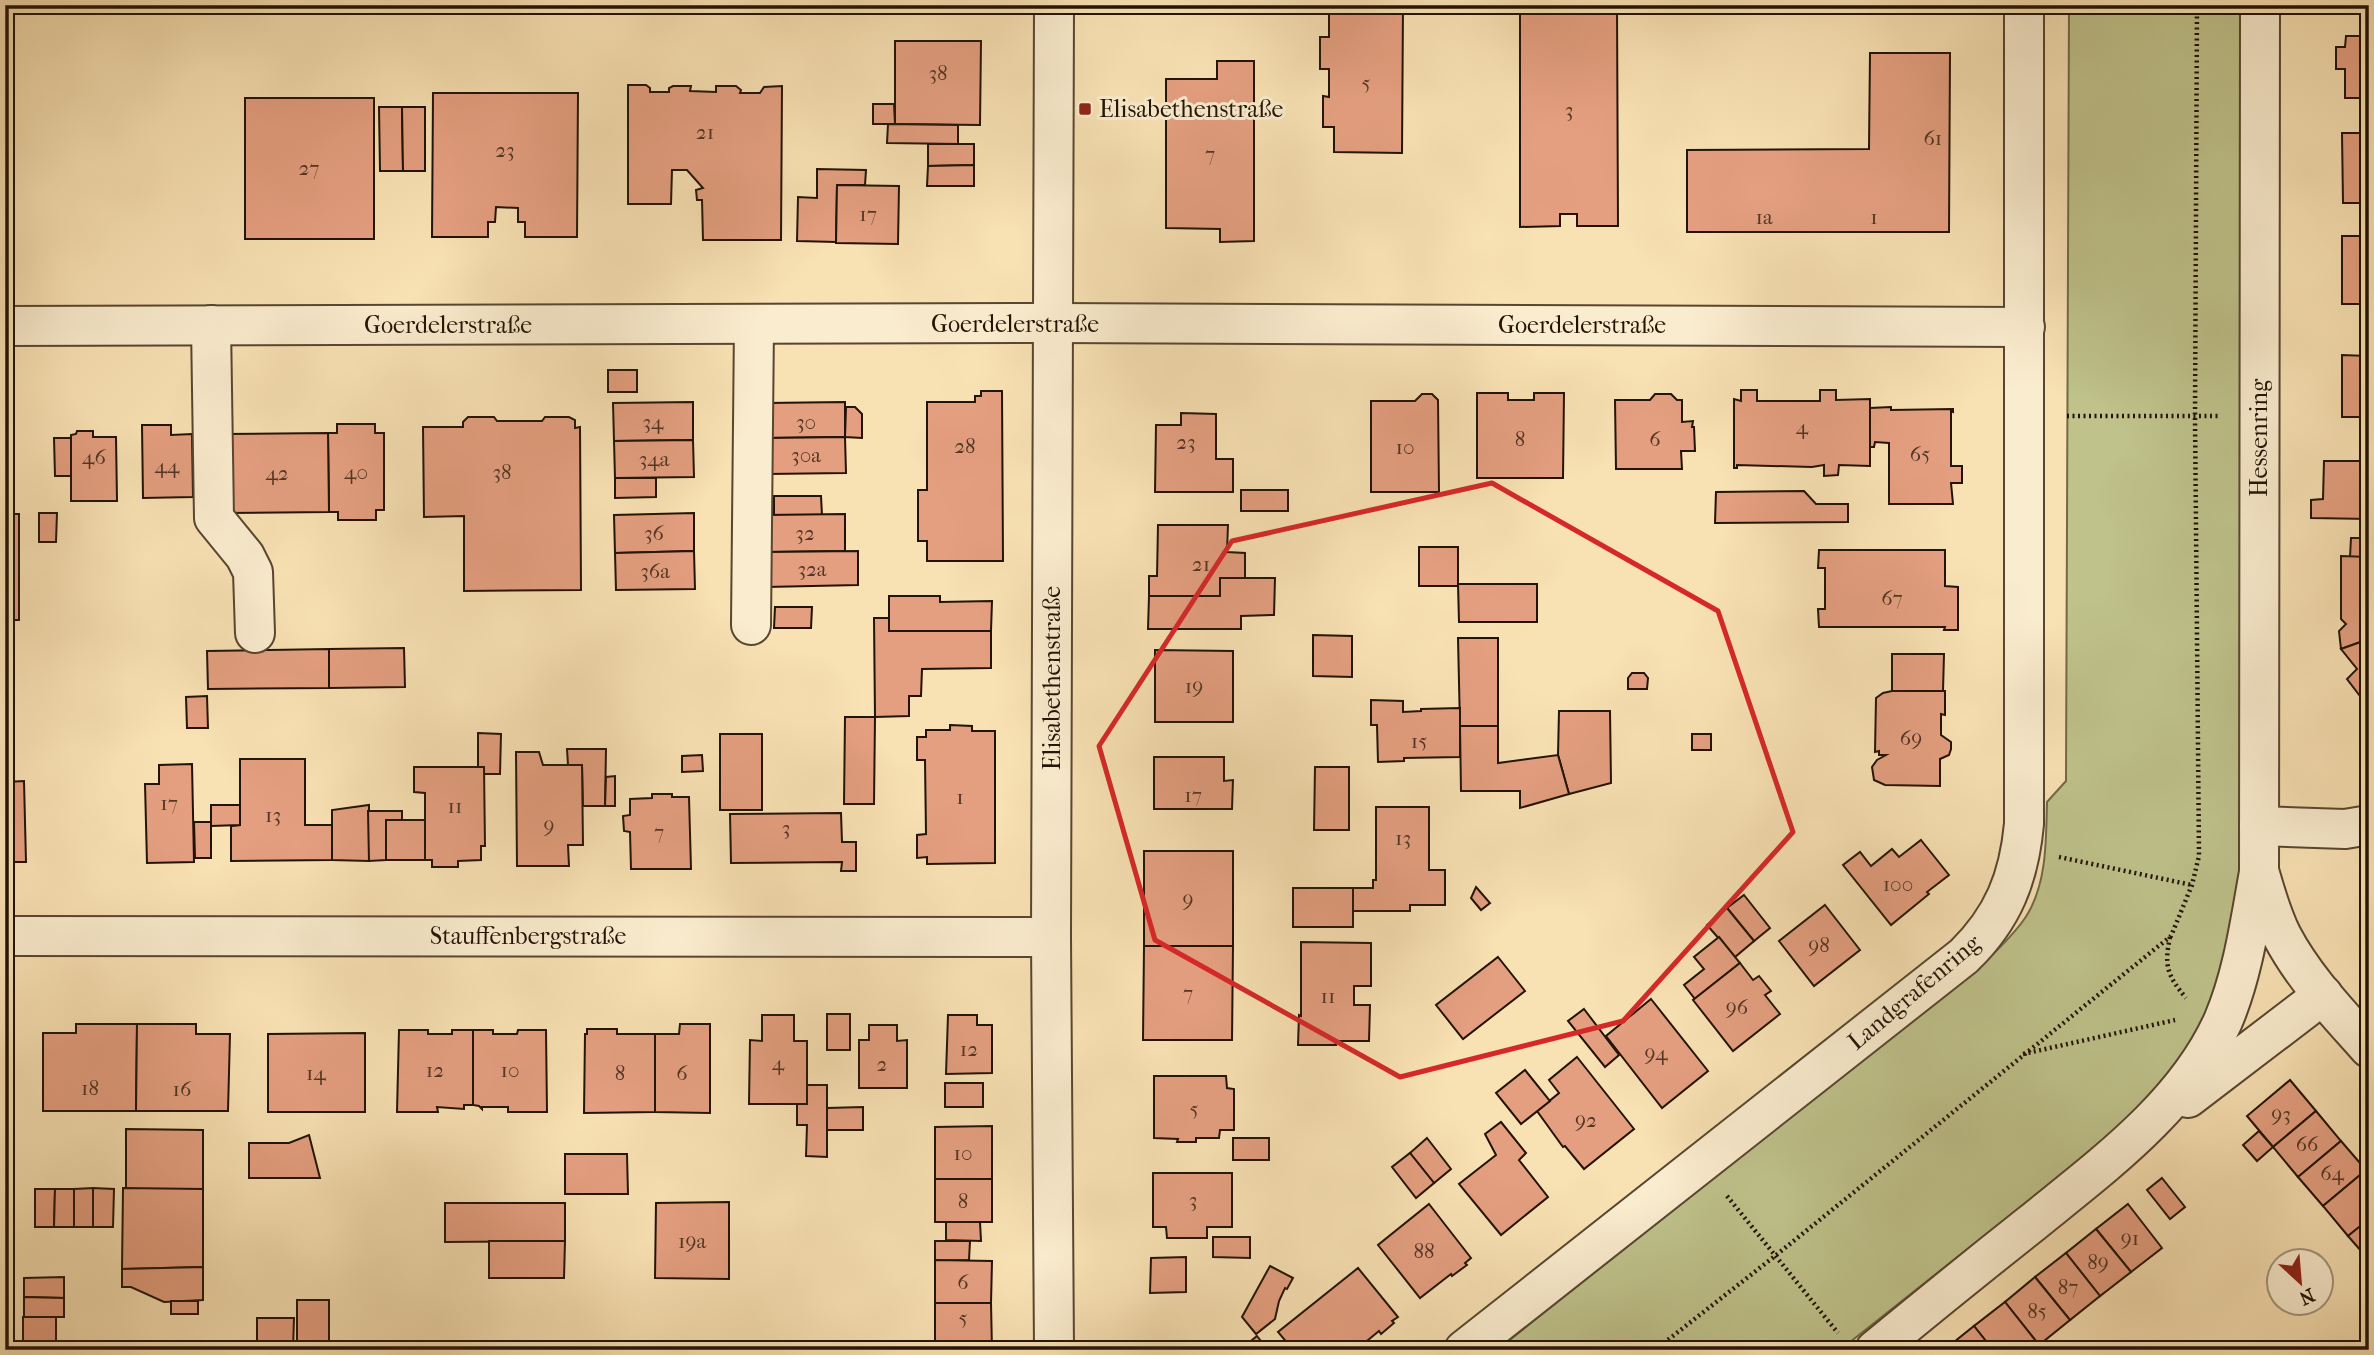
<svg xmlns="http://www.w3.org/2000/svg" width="2374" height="1355" font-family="'IM FELL French Canon',serif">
<rect width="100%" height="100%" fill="#f8e1b3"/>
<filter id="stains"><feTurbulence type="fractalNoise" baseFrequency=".00286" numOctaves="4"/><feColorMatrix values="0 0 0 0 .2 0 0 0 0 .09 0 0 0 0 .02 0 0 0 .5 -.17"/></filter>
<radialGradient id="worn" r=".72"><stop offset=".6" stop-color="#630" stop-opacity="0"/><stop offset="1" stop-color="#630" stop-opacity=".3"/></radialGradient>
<!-- green -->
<path fill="#bfc28b" stroke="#706a48" stroke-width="2" d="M 2069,5 L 2242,5 L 2239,889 L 2227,947 L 2200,1038 L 2177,1071 L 2099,1145 L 1840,1350 L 1497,1350 L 1983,964 C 1998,949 2016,933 2027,915 C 2047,882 2046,840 2047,802 L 2066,781 Z"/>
<!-- building -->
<g fill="#e49f80" stroke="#221305" stroke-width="2">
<rect x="5" y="5" width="6" height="103"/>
<polygon points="218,5 493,5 265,6"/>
<polygon points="1323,5 1403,5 1402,153 1334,152 1334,127 1323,127 1323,96 1329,97 1329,69 1320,69 1320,37 1329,37 1329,14 1323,14"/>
<polygon points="1520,5 1617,5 1618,226 1577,226 1577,214 1560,214 1560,226 1520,227"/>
<polygon points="2346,36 2369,36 2369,98 2345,98 2345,69 2336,69 2336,47 2345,47"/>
<polygon points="895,41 981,41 980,125 895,124"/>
<polygon points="1870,53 1950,53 1949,232 1687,232 1687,150 1869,149"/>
<polygon points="1217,61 1254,61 1254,241 1220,242 1220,229 1166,228 1166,79 1217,79"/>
<polygon points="628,85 646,85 650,88 650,92 669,92 669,88 673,86 691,86 690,91 716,92 716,86 736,86 741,90 740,93 760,93 764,87 782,86 781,240 703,240 702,200 697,200 696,190 703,188 687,170 672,170 671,204 628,204"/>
<polygon points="433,93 578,93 577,237 525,237 525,222 518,222 518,208 496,207 495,222 488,222 488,237 432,237"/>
<rect x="245" y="98" width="129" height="141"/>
<polygon points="873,104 894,104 895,124 873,124"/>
<polygon points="379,107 402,107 403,171 380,171"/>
<polygon points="402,107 425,107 425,171 403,171"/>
<polygon points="888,124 958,125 958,144 887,143"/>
<polygon points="2342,133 2369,133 2369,203 2343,203"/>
<polygon points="928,144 974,144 974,165 928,166"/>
<polygon points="974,165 974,186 927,186 928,166"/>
<polygon points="817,169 866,170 865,185 837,185 836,242 797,241 798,197 817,198"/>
<polygon points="837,185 899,186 898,244 836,243"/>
<rect x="2342" y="236" width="27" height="68"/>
<polygon points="2368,348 2369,417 2342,417 2342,355 2368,356"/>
<rect x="608" y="370" width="29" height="22"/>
<polygon points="1741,390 1757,390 1757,401 1820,401 1820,390 1836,390 1836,400 1870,399 1870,466 1839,465 1838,475 1824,476 1824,465 1812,467 1737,465 1737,468 1734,468 1734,399 1741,401"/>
<polygon points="981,391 1002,391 1003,561 927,561 927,541 918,541 918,490 927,490 927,402 975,402 975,396 981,396"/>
<polygon points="1477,393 1508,393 1508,400 1534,400 1534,393 1564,393 1563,478 1477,478"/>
<polygon points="1422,394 1432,394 1438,400 1439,492 1371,492 1371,401 1415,401"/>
<polygon points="1655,394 1671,394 1677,400 1682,400 1682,422 1693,421 1692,427 1694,427 1695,451 1681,451 1682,469 1616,469 1615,400 1650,400"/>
<polygon points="693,402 693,440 614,441 613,403"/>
<polygon points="845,402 845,437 766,438 766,403"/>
<polygon points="846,407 855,407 862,414 862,438 845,437"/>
<polygon points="1891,407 1891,410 1953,409 1953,412 1951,411 1951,466 1962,466 1962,483 1951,483 1953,504 1889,504 1889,443 1875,442 1874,447 1870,447 1870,408"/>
<polygon points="1181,413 1216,414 1216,459 1233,459 1233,492 1155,492 1156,425 1181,425"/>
<polygon points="468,417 494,417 497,421 542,421 545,417 569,417 575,420 575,428 580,427 581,590 464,591 464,516 424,517 423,427 463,427 463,422"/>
<polygon points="337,424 375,424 375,433 384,433 384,510 376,510 376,520 338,520 338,512 329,512 328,433 337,433"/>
<polygon points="142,425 171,425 171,435 192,434 193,497 143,498"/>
<polygon points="77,431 93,431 93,437 116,437 117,501 71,501 71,435 76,434"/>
<polygon points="328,433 329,512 226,513 225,434"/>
<polygon points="845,437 846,473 767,474 766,438"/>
<polygon points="54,438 71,438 71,476 55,476"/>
<polygon points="693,440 694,477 615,478 614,441"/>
<polygon points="2324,461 2369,461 2369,519 2311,518 2311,500 2323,499"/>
<polygon points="615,478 656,478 656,497 615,498"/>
<rect x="1241" y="490" width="47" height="21"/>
<polygon points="1804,491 1816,504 1848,504 1848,522 1715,523 1716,492"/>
<polygon points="774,496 821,496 822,515 774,515"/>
<polygon points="39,513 57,513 56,542 39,542"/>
<polygon points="694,513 694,551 615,553 614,515"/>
<rect x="5" y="514" width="14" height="106"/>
<polygon points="845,514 845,551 766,552 765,515"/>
<polygon points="1158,525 1228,525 1227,552 1245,553 1245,578 1220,578 1220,596 1149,596 1149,576 1157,576"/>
<polygon points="2351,538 2369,538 2369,557 2350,557"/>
<rect x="1419" y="547" width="39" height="39"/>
<polygon points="1819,550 1945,550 1945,586 1958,587 1958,630 1944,630 1945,627 1819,627 1818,609 1825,609 1825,568 1818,568"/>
<polygon points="694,551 695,589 616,590 615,553"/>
<polygon points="858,551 858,585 766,587 766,552"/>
<polygon points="2341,556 2369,557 2369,639 2341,649 2339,631 2346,624 2341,619"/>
<polygon points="1220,578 1275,578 1274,615 1241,616 1241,629 1148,629 1149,596 1220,596"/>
<polygon points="1458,584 1537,584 1537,622 1459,622"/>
<polygon points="889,596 940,596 940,602 992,601 991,631 889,631"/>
<polygon points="775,607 812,607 811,628 774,628"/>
<polygon points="874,618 889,618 889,631 991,631 991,668 922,669 921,696 909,696 909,716 875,717"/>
<polygon points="1313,635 1352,636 1352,677 1313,676"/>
<polygon points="1458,638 1498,638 1498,726 1460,726"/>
<polygon points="2369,639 2369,696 2363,700 2347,679 2357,669 2341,649"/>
<polygon points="404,648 405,687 329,688 329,649"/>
<polygon points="329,649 329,688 208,689 207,651"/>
<polygon points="1155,650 1233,651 1233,722 1155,722"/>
<polygon points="1892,654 1944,654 1943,691 1892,691"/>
<polygon points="1632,673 1644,673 1648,678 1647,689 1628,689 1628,678"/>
<polygon points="1892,691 1945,691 1945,715 1941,714 1941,735 1951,742 1951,749 1949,755 1940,759 1940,786 1885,785 1874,780 1872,767 1877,760 1886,755 1879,755 1879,751 1875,752 1876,698 1883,693"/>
<polygon points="207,696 208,728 187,728 186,697"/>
<polygon points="1371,700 1403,701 1403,712 1421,711 1421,709 1460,708 1460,757 1404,758 1404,761 1378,762 1377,725 1371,725"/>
<polygon points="1559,711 1610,711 1611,783 1569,794 1558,755"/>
<polygon points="845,717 875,717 874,804 844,804"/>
<polygon points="950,725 972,726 972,731 995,731 995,863 927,864 927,857 917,858 917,835 926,834 925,760 917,760 917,737 926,737 926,730 950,730"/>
<polygon points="1460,726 1498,726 1498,763 1558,755 1569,794 1520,808 1520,791 1461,791"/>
<polygon points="478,733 501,734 500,774 484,774 484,767 478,767"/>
<rect x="720" y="734" width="42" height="76"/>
<rect x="1692" y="734" width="19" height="16"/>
<polygon points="567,749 606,749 605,806 583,806 582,765 568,765"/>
<polygon points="516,752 539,752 543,765 582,765 583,845 568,845 569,866 517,866"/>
<polygon points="702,755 703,771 682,772 682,756"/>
<polygon points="1154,757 1224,757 1224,781 1233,780 1232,809 1154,809"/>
<polygon points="240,759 305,759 305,825 332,825 332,860 231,861 231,826 240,825"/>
<polygon points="192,764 194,862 147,863 145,784 159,784 159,765"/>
<polygon points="414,767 484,767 485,846 481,846 481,860 458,861 458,867 432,867 432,860 425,860 425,793 414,792"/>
<polygon points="1315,767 1349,767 1349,830 1314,830"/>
<polygon points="615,776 615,806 605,806 606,777"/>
<polygon points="24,781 26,862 5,862 5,782"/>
<polygon points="652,794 672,794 672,797 689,797 691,869 631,869 630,832 624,831 623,816 630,815 630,799 652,798"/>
<polygon points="211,805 240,805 240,825 211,826"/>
<polygon points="369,805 369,861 332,860 332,810"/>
<polygon points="1376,807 1429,807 1429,870 1445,870 1445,905 1410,905 1410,911 1353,911 1353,888 1373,888 1373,880 1376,880"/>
<polygon points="368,811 402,811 402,821 386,820 386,860 369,861"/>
<polygon points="841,813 842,842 856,842 856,871 841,871 842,862 731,863 730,814"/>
<rect x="386" y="820" width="39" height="40"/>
<polygon points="194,822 211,822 211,858 195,858"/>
<polygon points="1921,840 1949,875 1927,892 1929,894 1891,925 1843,865 1860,852 1871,866 1892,849 1899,857"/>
<rect x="1144" y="851" width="89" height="95"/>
<polygon points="1476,887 1490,903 1481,910 1471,898"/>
<rect x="1293" y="888" width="60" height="39"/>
<polygon points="1744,895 1770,928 1754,941 1727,908"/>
<polygon points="1825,905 1860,950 1814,986 1779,941"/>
<polygon points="1727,908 1754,941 1735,957 1707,925"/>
<polygon points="1719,937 1740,963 1695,999 1684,985 1704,969 1694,957"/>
<polygon points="1301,942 1371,943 1371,986 1354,986 1354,1005 1370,1005 1369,1041 1335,1041 1336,1045 1298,1045 1299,1015 1301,1016"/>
<polygon points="1144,946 1233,946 1232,1040 1143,1040"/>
<polygon points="1498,957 1525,991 1463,1039 1436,1005"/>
<polygon points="1740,963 1753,980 1759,976 1771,991 1765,995 1780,1014 1733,1051 1693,1000"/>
<polygon points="1651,999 1708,1071 1662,1108 1606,1036"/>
<polygon points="1584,1009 1619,1055 1605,1067 1568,1021"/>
<rect x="827" y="1014" width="23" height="36"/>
<polygon points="762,1015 794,1015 794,1041 807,1041 807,1104 749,1104 750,1040 762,1041"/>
<polygon points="948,1015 977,1015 977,1025 992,1025 992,1073 946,1074"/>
<polygon points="76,1024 137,1024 136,1111 43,1111 43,1033 76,1033"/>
<polygon points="137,1024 196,1024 196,1034 230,1034 228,1111 136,1111"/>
<polygon points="680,1024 710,1024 710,1113 655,1112 655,1034 679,1034"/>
<polygon points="869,1025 897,1025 897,1041 907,1040 907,1088 859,1088 859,1040 869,1040"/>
<polygon points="587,1029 617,1029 617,1034 655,1034 655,1112 584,1113 585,1034 587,1034"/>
<polygon points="399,1030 428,1030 428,1034 452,1034 452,1030 473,1030 473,1105 464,1105 464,1109 437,1107 438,1112 397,1112"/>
<polygon points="473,1030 493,1030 493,1034 517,1034 518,1030 546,1030 547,1112 508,1112 508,1107 482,1107 482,1109 479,1106 473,1105"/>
<polygon points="365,1033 365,1112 268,1112 268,1034"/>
<polygon points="1577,1057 1634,1129 1584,1169 1565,1146 1563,1147 1537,1111 1559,1093 1549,1080"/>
<polygon points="1525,1070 1550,1101 1521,1124 1496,1093"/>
<polygon points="1154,1076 1226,1076 1227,1088 1234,1089 1234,1130 1220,1130 1219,1138 1196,1138 1196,1142 1177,1142 1178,1139 1154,1138"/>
<polygon points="2290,1080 2316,1111 2273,1147 2247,1116"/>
<rect x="945" y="1083" width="38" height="24"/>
<polygon points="807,1085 827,1085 827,1157 806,1156 807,1125 797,1125 797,1104 807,1104"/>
<polygon points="863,1107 863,1130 827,1130 827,1108"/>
<polygon points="2316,1111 2341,1141 2298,1177 2273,1147"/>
<polygon points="1501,1122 1526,1153 1519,1160 1548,1197 1501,1235 1459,1184 1496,1155 1485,1134"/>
<polygon points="992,1126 992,1179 935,1179 935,1127"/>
<polygon points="126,1129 203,1130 203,1189 126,1189"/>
<polygon points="2259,1131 2273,1147 2257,1161 2243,1145"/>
<polygon points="309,1135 320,1178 249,1178 249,1143 289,1143"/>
<rect x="1233" y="1138" width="36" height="22"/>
<polygon points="1427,1138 1451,1169 1434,1183 1410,1153"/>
<polygon points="2341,1141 2366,1170 2323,1206 2298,1177"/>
<polygon points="1410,1153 1434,1183 1416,1198 1392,1167"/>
<polygon points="565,1154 627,1154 628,1194 565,1194"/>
<polygon points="2366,1170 2369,1173 2369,1219 2348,1236 2323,1206"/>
<polygon points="1153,1173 1232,1173 1232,1227 1207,1227 1207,1238 1167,1238 1166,1227 1153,1227"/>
<polygon points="2162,1178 2185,1207 2170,1219 2147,1190"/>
<rect x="935" y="1179" width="57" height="43"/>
<polygon points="93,1188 114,1189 113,1227 93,1227"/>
<polygon points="93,1188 93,1227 74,1227 74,1189"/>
<polygon points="123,1188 203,1189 203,1267 122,1269"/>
<polygon points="35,1189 55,1189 54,1227 35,1227"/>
<polygon points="55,1189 74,1189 74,1227 54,1227"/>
<polygon points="729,1202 729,1279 655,1278 656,1203"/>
<polygon points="445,1203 565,1203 565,1241 445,1242"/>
<polygon points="1429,1204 1471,1258 1465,1263 1467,1265 1452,1276 1451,1274 1420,1298 1378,1245"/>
<polygon points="2128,1204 2162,1248 2131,1272 2096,1229"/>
<polygon points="2369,1219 2369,1260 2348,1236"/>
<polygon points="946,1222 980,1222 981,1241 946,1240"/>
<polygon points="2096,1229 2131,1272 2100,1296 2066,1253"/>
<polygon points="1213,1237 1250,1237 1250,1258 1213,1257"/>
<polygon points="489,1241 565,1241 564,1278 489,1278"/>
<polygon points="935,1241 970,1241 969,1260 935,1261"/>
<polygon points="2066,1253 2100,1296 2070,1320 2035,1277"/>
<polygon points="1186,1257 1186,1292 1150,1293 1151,1258"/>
<polygon points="935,1260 992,1261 991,1303 935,1303"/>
<polygon points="1270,1266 1293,1278 1287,1289 1285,1288 1279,1301 1275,1319 1256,1334 1242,1317"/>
<polygon points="203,1267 203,1300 164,1302 131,1287 122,1287 122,1269"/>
<polygon points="1358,1268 1398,1317 1392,1321 1394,1323 1381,1334 1379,1331 1356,1350 1293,1350 1278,1332"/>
<polygon points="64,1277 64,1298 24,1297 24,1278"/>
<polygon points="2035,1277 2070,1320 2039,1345 2005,1302"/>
<polygon points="24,1297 64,1298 64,1317 24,1317"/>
<rect x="297" y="1300" width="32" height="47"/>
<rect x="171" y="1301" width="27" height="13"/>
<polygon points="2005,1302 2039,1345 2033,1350 1993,1350 1974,1326"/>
<polygon points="935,1303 991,1303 992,1350 935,1350"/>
<rect x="23" y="1317" width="33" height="33"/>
<polygon points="257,1318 294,1318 293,1350 257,1350"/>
<polygon points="1974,1326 1993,1350 1944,1350"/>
<polygon points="1257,1336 1268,1350 1240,1350"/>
</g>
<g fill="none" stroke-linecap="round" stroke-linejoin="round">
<defs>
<g id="minor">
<polyline points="1054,5 1051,937 1054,1350"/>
<polyline points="211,325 214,518 245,556 253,572 255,633"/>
<polyline points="5,326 1054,323 2025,327"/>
<polyline points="751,625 754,324"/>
<polyline points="2259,826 2345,829 2369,825"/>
<path d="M 2260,874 C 2266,895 2272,916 2282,936 C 2304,978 2338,1013 2369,1048"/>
<polyline points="5,936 1051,937"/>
<polyline points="2188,1098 2323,995"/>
<path d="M 1464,1350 L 1964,956 C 2003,918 2019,878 2024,824 L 2024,5"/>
<path d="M 1875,1350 C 1927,1307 1979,1265 2032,1223 C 2102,1166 2185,1106 2223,1021 C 2243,974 2250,922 2259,872 L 2260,5"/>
</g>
</defs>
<!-- minor casing -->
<use href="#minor" stroke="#584630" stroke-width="42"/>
<!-- path -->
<g stroke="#221305" stroke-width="4.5" stroke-dasharray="2 3.5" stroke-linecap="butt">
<polyline points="2067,416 2220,416"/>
<polyline points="2059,857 2192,885"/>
<path d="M 2170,937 C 2164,966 2167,975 2186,998"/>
<polyline points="2023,1054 2175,1020"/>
<polyline points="1727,1196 1838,1333"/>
<polyline points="1655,1350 1775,1256 2171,936 2192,885 2199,856 2195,417 2197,5"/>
</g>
<!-- minor -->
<use href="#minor" stroke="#faecce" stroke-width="38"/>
</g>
<!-- marked area -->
<path fill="none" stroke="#d62828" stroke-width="5" stroke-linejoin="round" d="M 1492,483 L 1718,611 L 1793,832 L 1623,1021 L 1400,1077 L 1155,940 L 1099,746 L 1232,541 Z"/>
<!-- markers -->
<rect fill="#8f2418" stroke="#faecce" stroke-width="2.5" x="1078" y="102" width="14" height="14" rx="3.5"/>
<g text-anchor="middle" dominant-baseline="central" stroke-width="6" stroke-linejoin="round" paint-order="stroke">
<!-- number labels -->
<g font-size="21" fill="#523624">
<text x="938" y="73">38</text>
<text x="1366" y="83">5</text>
<text x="1569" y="110">3</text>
<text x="705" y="132">21</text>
<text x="1933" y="138">61</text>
<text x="505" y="150">23</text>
<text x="1210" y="154">7</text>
<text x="309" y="168">27</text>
<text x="868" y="214">17</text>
<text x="1764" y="217">1a</text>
<text x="1874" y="217">1</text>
<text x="653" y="422">34</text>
<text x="806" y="422">30</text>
<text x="1802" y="427">4</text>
<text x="1520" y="439">8</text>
<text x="1655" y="439">6</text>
<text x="1186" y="442">23</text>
<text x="965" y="446">28</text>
<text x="1405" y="447">10</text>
<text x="1920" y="454">65</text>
<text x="806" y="455">30a</text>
<text x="94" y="457">46</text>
<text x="654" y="459">34a</text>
<text x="167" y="466">44</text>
<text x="356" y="472">40</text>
<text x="502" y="472">38</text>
<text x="277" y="473">42</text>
<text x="654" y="533">36</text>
<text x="805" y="533">32</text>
<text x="1201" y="564">21</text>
<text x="812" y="569">32a</text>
<text x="655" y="571">36a</text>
<text x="1892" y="598">67</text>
<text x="1194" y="686">19</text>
<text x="1911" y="738">69</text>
<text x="1419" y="741">15</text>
<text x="1193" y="795">17</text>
<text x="960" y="797">1</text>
<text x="169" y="803">17</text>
<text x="455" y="806">11</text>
<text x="273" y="815">13</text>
<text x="549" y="825">9</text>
<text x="786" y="828">3</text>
<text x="659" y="832">7</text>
<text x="1403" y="838">13</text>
<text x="1898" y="884">100</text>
<text x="1188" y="899">9</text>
<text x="1819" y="945">98</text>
<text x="1188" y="993">7</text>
<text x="1328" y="996">11</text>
<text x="1737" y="1007">96</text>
<text x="969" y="1049">12</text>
<text x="1656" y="1053">94</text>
<text x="778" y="1063">4</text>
<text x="882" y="1064">2</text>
<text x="435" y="1070">12</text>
<text x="510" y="1070">10</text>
<text x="316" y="1073">14</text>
<text x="620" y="1073">8</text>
<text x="682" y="1073">6</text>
<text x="90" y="1088">18</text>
<text x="182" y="1089">16</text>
<text x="1194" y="1109">5</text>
<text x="2281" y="1114">93</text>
<text x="1586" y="1120">92</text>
<text x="2307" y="1144">66</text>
<text x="963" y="1153">10</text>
<text x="2332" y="1173">64</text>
<text x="1193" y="1200">3</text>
<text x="963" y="1201">8</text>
<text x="2130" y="1238">91</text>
<text x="692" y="1241">19a</text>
<text x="1424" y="1251">88</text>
<text x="2098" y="1262">89</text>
<text x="963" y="1282">6</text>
<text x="2068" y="1287">87</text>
<text x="2037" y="1311">85</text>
<text x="963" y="1318">5</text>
</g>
<!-- poi labels -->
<g font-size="24" fill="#221305" stroke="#faecce" text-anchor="start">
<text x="1099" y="109">Elisabethenstraße</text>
</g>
<!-- street labels -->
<g font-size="24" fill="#221305" stroke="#faecce">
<text x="1015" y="324">Goerdelerstraße</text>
<text x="448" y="325">Goerdelerstraße</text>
<text x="1582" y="325">Goerdelerstraße</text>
<text transform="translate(2259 438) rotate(-90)">Hessenring</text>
<text transform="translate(1052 678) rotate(-90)">Elisabethenstraße</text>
<text x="528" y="936">Stauffenbergstraße</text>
<text transform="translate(1914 992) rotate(-40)">Landgrafenring</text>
</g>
</g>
<!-- margin -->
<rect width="2374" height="1355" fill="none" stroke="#f8e1b3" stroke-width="28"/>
<rect x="7" y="7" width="2360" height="1341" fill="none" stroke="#221305" stroke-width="3.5"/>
<rect x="14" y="14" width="2346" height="1327" fill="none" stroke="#221305" stroke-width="2"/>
<!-- north arrow -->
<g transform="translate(2300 1282) rotate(154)"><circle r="33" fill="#faecce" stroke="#a4957e" stroke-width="2"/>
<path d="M0-5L12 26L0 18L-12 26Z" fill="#8f2418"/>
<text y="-10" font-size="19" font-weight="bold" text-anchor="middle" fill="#221305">N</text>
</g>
<rect width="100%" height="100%" filter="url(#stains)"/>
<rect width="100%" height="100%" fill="url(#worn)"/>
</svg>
